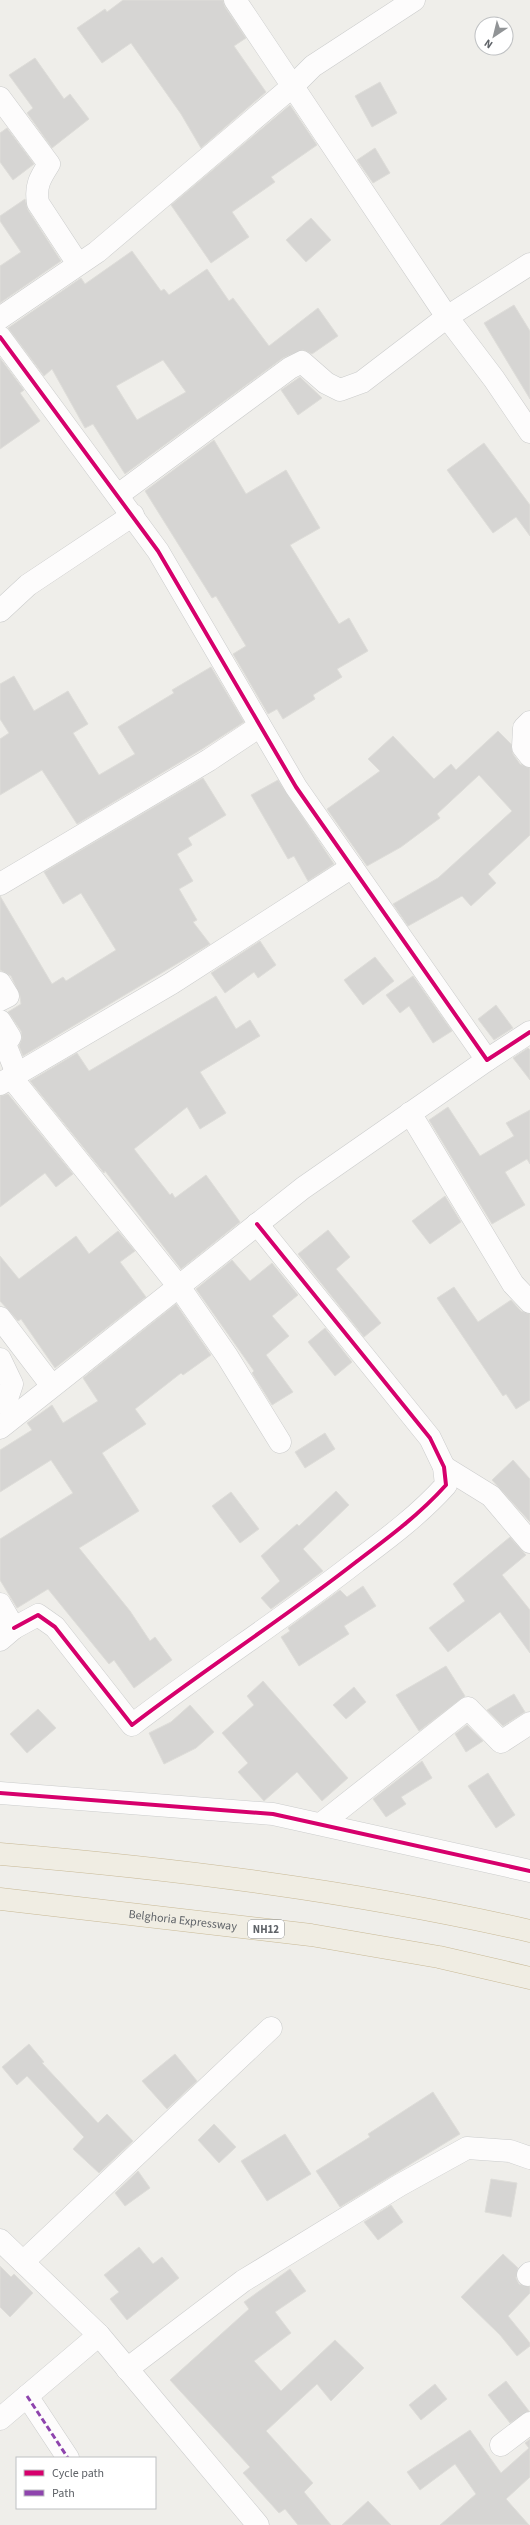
<svg xmlns="http://www.w3.org/2000/svg" width="530" height="2525" font-family="'Source Sans 3',sans-serif">
<rect width="100%" height="100%" fill="#efeeea"/>
<!-- building -->
<g fill="#d6d5d3" stroke="#deddd9" fill-rule="evenodd">
<polygon points="123,0 223,0 225,7 246,38 234,46 266,92 201,148 181,114 131,43 102,63 77,28 105,9 107,12"/>
<polygon points="35,58 64,99 70,94 89,119 52,148 27,113 33,108 9,75"/>
<polygon points="380,82 397,113 372,127 355,96"/>
<polygon points="290,105 317,145 271,177 275,182 232,212 249,237 211,263 171,205"/>
<polygon points="7,128 34,164 13,180 0,162 0,133"/>
<polygon points="375,148 390,173 373,183 357,160"/>
<polygon points="25,199 28,210 61,261 0,303 0,266 21,252 0,221 0,216"/>
<polygon points="311,218 331,240 306,262 286,240"/>
<path d="M 132,251 L 161,291 L 164,289 L 169,295 L 207,269 L 229,301 L 233,298 L 269,346 L 318,308 L 338,336 L 312,354 L 303,350 L 283,358 L 125,474 L 93,424 L 85,428 L 52,369 L 44,376 L 8,328 L 81,278 L 85,284 ZM 163,360 L 186,392 L 137,420 L 116,386 Z"/>
<polygon points="514,305 530,331 530,399 484,323"/>
<polygon points="0,358 24,390 20,393 40,421 0,449"/>
<polygon points="300,377 322,398 298,415 281,390"/>
<polygon points="214,440 246,494 286,470 320,528 290,545 339,624 349,618 368,651 337,669 342,677 313,695 315,699 283,719 277,709 268,714 233,654 246,646 216,596 212,598 145,491"/>
<polygon points="484,443 530,505 530,536 516,517 493,533 447,470"/>
<polygon points="211,667 244,722 202,749 77,824 42,770 0,795 0,739 9,733 0,719 0,684 14,676 34,711 68,691 88,724 73,733 99,775 135,754 118,727 174,693 172,690"/>
<polygon points="498,731 511,744 513,754 520,764 530,768 530,835 488,874 496,883 471,906 462,896 408,926 393,904 438,878 512,811 479,775 437,814 440,818 401,847 367,866 327,809 380,771 368,759 393,736 434,779 451,764 456,770"/>
<polygon points="203,778 226,815 188,838 192,845 177,854 193,881 179,889 197,920 193,922 210,944 23,1056 19,1046 22,1038 21,1031 8,1012 21,1004 20,996 11,976 0,970 0,896 52,984 63,977 66,981 116,950 81,893 63,904 44,872"/>
<polygon points="278,780 334,864 308,881 294,856 288,859 251,795"/>
<polygon points="260,941 276,965 258,978 254,972 225,993 211,973"/>
<polygon points="375,957 394,981 363,1005 344,980"/>
<polygon points="413,976 452,1031 433,1043 409,1006 400,1013 386,995"/>
<polygon points="216,996 236,1029 250,1020 260,1036 200,1072 226,1113 200,1129 187,1107 134,1149 170,1195 172,1193 175,1198 206,1175 240,1222 181,1269 105,1171 104,1173 30,1081 77,1053 89,1071"/>
<polygon points="496,1005 513,1028 494,1040 478,1019"/>
<polygon points="528,1048 530,1050 530,1080 513,1058"/>
<polygon points="8,1094 73,1174 56,1187 45,1173 0,1207 0,1096"/>
<polygon points="448,1107 480,1156 514,1136 506,1123 530,1110 530,1164 527,1159 505,1172 525,1205 492,1224 429,1120"/>
<polygon points="445,1196 461,1222 430,1244 412,1221"/>
<polygon points="328,1230 350,1257 336,1269 381,1323 364,1337 298,1254"/>
<polygon points="118,1231 135,1251 120,1262 146,1297 55,1368 21,1319 18,1321 0,1301 0,1256 19,1279 76,1236 89,1254"/>
<polygon points="232,1260 250,1281 272,1263 298,1295 272,1316 289,1336 266,1355 293,1392 272,1405 252,1373 254,1371 196,1289"/>
<polygon points="454,1287 478,1322 511,1300 521,1311 530,1314 530,1400 516,1409 506,1394 503,1396 437,1298"/>
<polygon points="176,1304 211,1355 183,1375 181,1373 135,1409 146,1424 102,1453 139,1511 79,1548 130,1611 150,1641 155,1637 172,1660 134,1688 114,1660 109,1664 48,1589 17,1608 0,1580 0,1539 73,1493 51,1460 0,1492 0,1450 32,1430 27,1423 52,1405 63,1423 98,1401 83,1378"/>
<polygon points="325,1328 352,1362 335,1376 308,1342"/>
<polygon points="325,1433 335,1449 305,1468 295,1452"/>
<polygon points="513,1460 530,1479 530,1522 492,1480"/>
<polygon points="336,1491 349,1505 303,1549 323,1571 271,1609 261,1598 280,1581 261,1556 297,1524 299,1526"/>
<polygon points="231,1492 259,1529 240,1543 212,1506"/>
<polygon points="510,1537 526,1555 502,1575 530,1610 530,1653 500,1612 448,1652 429,1628 465,1601 453,1584"/>
<polygon points="363,1586 376,1606 344,1626 349,1634 299,1666 281,1637 290,1631 288,1628 340,1590 347,1597"/>
<polygon points="446,1666 465,1696 419,1731 396,1695"/>
<polygon points="263,1681 348,1778 322,1801 297,1772 264,1801 238,1772 248,1763 222,1733 254,1705 247,1696"/>
<polygon points="354,1687 366,1702 346,1719 333,1705"/>
<polygon points="514,1694 525,1712 503,1726 487,1710"/>
<polygon points="190,1705 214,1732 196,1748 164,1764 149,1733 171,1722"/>
<polygon points="38,1709 56,1728 27,1753 10,1734"/>
<polygon points="467,1725 483,1741 466,1752 455,1734"/>
<polygon points="422,1761 432,1778 401,1797 406,1804 386,1817 373,1799"/>
<polygon points="488,1773 515,1815 496,1828 468,1786"/>
<polygon points="29,2044 44,2062 42,2063 98,2123 107,2114 133,2141 99,2173 73,2149 84,2137 27,2076 17,2085 2,2067"/>
<polygon points="175,2054 197,2081 167,2109 142,2081"/>
<polygon points="433,2092 460,2134 340,2207 316,2171 370,2137 368,2134"/>
<polygon points="214,2124 236,2147 219,2163 198,2140"/>
<polygon points="285,2134 311,2174 267,2201 241,2161"/>
<polygon points="138,2171 150,2188 125,2206 115,2193"/>
<polygon points="491,2179 517,2183 511,2217 485,2212"/>
<polygon points="391,2205 403,2222 378,2240 364,2222"/>
<polygon points="139,2247 153,2264 162,2257 179,2278 127,2320 110,2299 119,2292 104,2275"/>
<polygon points="503,2254 518,2268 516,2278 519,2284 530,2287 530,2293 508,2316 530,2343 530,2346 517,2356 500,2335 461,2297"/>
<polygon points="0,2266 11,2277 14,2274 33,2293 10,2317 0,2307"/>
<polygon points="290,2269 306,2291 275,2312 291,2333 254,2361 281,2391 335,2340 364,2368 331,2401 317,2384 266,2431 313,2483 304,2492 331,2525 298,2525 285,2509 279,2513 243,2473 250,2467 170,2380 249,2309 244,2302"/>
<polygon points="506,2381 529,2411 510,2423 488,2395"/>
<polygon points="435,2384 447,2399 421,2420 409,2405"/>
<polygon points="470,2430 501,2473 529,2448 525,2443 530,2439 530,2477 506,2499 529,2525 440,2525 476,2494 455,2464 420,2490 407,2472"/>
<polygon points="368,2501 391,2525 342,2525"/>
</g>
<g fill="none" stroke-linecap="round" stroke-linejoin="round">
<defs>
<g id="minor">
<polyline points="235,0 447,317 494,379 530,432"/>
<path d="M 0,98 L 49,164 C 40,178 35,186 38,203 L 78,264"/>
<polyline points="0,318 97,252 294,85 313,66 414,0"/>
<polyline points="0,337 158,551 296,787 487,1060 530,1032"/>
<polyline points="118,495 290,368 302,362 326,383 340,390 362,382 447,317 530,264"/>
<polyline points="0,611 28,585 133,515"/>
<polyline points="530,722 524,728 523,747 530,756"/>
<polyline points="0,884 209,760 260,726"/>
<polyline points="0,983 8,996 0,1000"/>
<polyline points="0,1021 10,1037 5,1044 17,1074"/>
<polyline points="11,1077 180,1288 227,1356 280,1442"/>
<polyline points="0,1084 172,983 352,867"/>
<polyline points="410,1113 513,1284 530,1302"/>
<polyline points="0,1318 52,1386"/>
<polyline points="0,1359 12,1384 7,1399 0,1403"/>
<polyline points="0,1428 303,1188 487,1060"/>
<polyline points="444,1467 491,1496 530,1542"/>
<polyline points="0,1604 14,1628 0,1640"/>
<path d="M 14,1628 L 38,1615 L 55,1627 L 132,1725 C 205,1669 283,1619 356,1562 C 388,1538 419,1515 446,1485 L 444,1467 L 430,1438 L 257,1224"/>
<polyline points="0,1793 273,1814 530,1871"/>
<polyline points="321,1824 468,1708 501,1742 530,1723"/>
<polyline points="0,2240 99,2335 258,2525"/>
<polyline points="23,2262 271,2028"/>
<polyline points="528,2275 530,2273"/>
<polyline points="127,2369 243,2281 400,2185 467,2148 510,2151 530,2158"/>
<polyline points="27,2396 68,2458"/>
<polyline points="0,2419 99,2335"/>
<polyline points="501,2445 530,2423"/>
</g>
<g id="highway">
<path d="M 0,1854 C 178,1869 355,1891 530,1931"/>
<path id="s1" d="M 0,1899 L 311,1935 L 439,1957 L 530,1978"/>
</g>
</defs>
<!-- minor casing -->
<use href="#minor" stroke="#cbcccc" stroke-width="23"/>
<!-- highway casing -->
<use href="#highway" stroke="#c8b996" stroke-width="23"/>
<!-- minor -->
<use href="#minor" stroke="#fdfcfc" stroke-width="22"/>
<!-- highway -->
<use href="#highway" stroke="#f0ede3" stroke-width="22"/>
<!-- quiet -->
<polyline stroke="#8e44ad" stroke-width="3" stroke-dasharray="6 3" stroke-linecap="butt" points="27,2396 68,2458"/>
<defs>
<g id="cycleway">
<polyline points="0,337 158,551 296,787 487,1060 530,1032"/>
<path d="M 14,1628 L 38,1615 L 55,1627 L 132,1725 C 205,1669 283,1619 356,1562 C 388,1538 419,1515 446,1485 L 444,1467 L 430,1438 L 257,1224"/>
<polyline points="0,1793 273,1814 530,1871"/>
</g>
</defs>
<!-- cycleway casing -->
<use href="#cycleway" stroke="#fff" stroke-width="6"/>
<!-- cycleway -->
<use href="#cycleway" stroke="#d6006c" stroke-width="4"/>
</g>
<g text-anchor="middle" dominant-baseline="central" stroke-width="3.5" stroke-linejoin="round" paint-order="stroke">
<!-- shield labels -->
<rect fill="#fff" stroke="#8f9295" stroke-width="1" x="248" y="1920" width="36" height="18" rx="3"/>
<g font-size="11" font-weight="bold" fill="#5f6368">
<text x="266" y="1929">NH12</text>
</g>
<!-- street labels -->
<g font-size="12" fill="#5f6368" stroke="#fff">
<text stroke="none"><textPath href="#s1" startOffset="184">Belghoria Expressway</textPath></text>
</g>
</g>
<!-- legend -->
<rect x="16" y="2457" width="140" height="52" fill="#ffffff" stroke="#bfc1c3"/>
<rect x="24" y="2470" width="20" height="6" fill="#d6006c" stroke="#bfc1c3"/>
<text x="52" y="2477" font-size="12" fill="#5f6368">Cycle path</text>
<rect x="24" y="2490" width="20" height="6" fill="#8e44ad" stroke="#bfc1c3"/>
<text x="52" y="2497" font-size="12" fill="#5f6368">Path</text>
<!-- north arrow -->
<g transform="translate(494 36) rotate(215)"><circle r="19" fill="#ffffff" stroke="#bfc1c3"/>
<path d="M0-3L7 15L0 10L-7 15Z" fill="#919496"/>
<text y="-6" font-size="11" font-weight="bold" text-anchor="middle" fill="#5f6368">N</text>
</g>
</svg>
